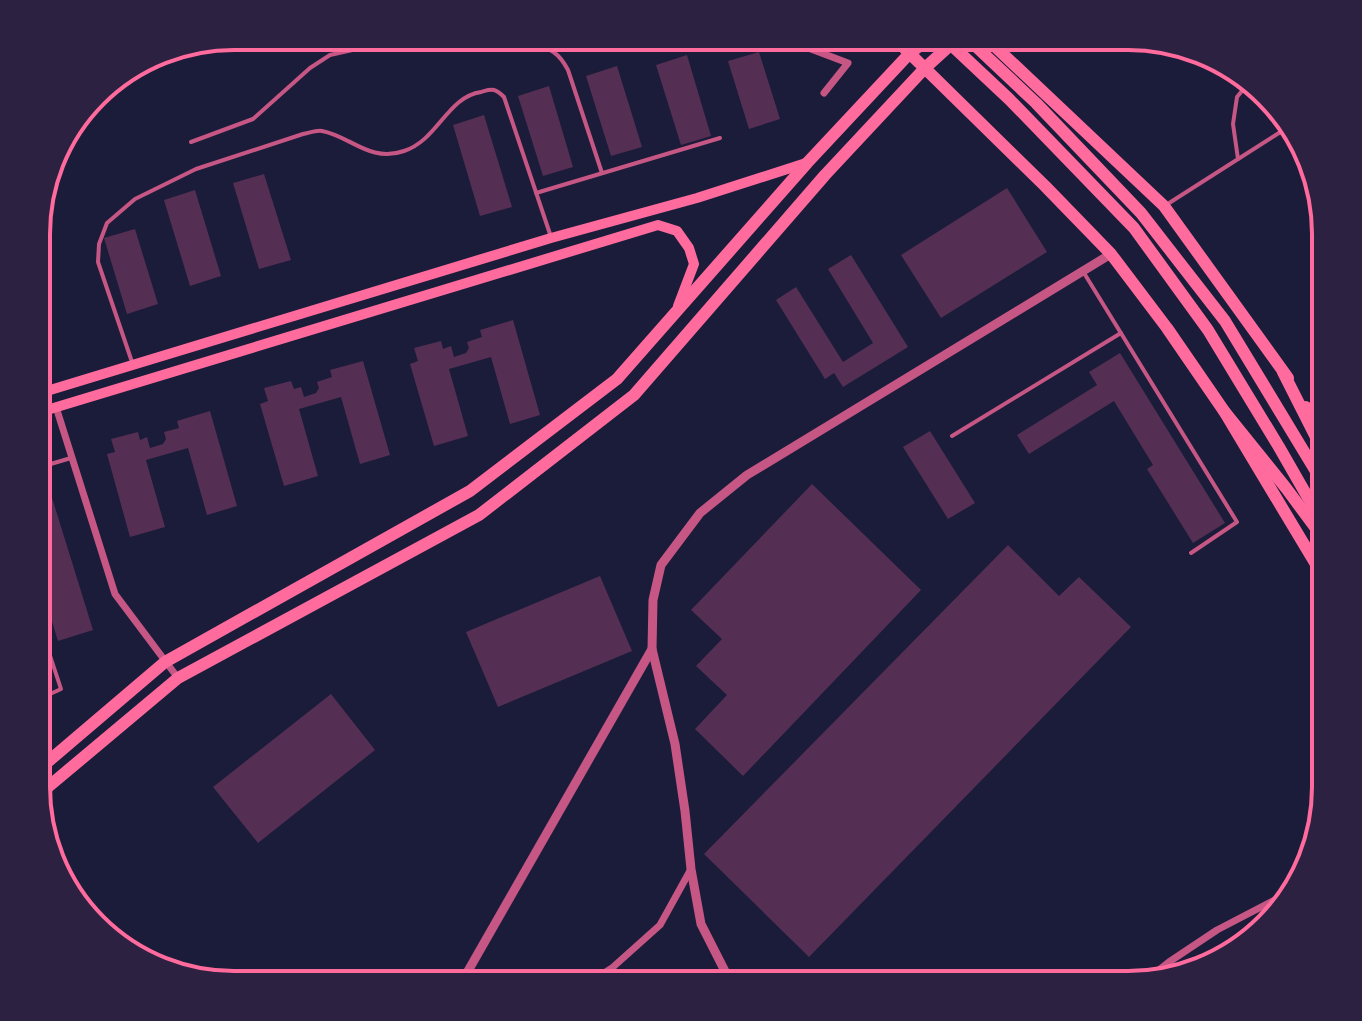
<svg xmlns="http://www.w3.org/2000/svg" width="1362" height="1021" font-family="'Nunito Sans',sans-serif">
<rect width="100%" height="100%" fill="#1b1b3a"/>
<!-- building -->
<g fill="#542f53">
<polygon points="759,52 780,119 749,129 728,61"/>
<polygon points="687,55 711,136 681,145 656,65"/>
<polygon points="617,66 642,147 611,156 586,76"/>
<polygon points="549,86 573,167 543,176 518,96"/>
<polygon points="484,115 512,207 480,216 453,125"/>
<polygon points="264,174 291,260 259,269 233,183"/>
<polygon points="1007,188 1047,252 941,318 901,255"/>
<polygon points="195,190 221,276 190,286 164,200"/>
<polygon points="135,229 158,304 127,314 104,238"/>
<polygon points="851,255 908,347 843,387 834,373 825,379 776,300 796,287 843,362 873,343 828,269"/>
<polygon points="513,320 540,415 510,424 491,357 449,369 468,436 434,446 410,364 418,361 414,348 441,341 443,349 451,346 454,357 466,353 469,348 467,342 482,337 480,330"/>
<polygon points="1120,353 1225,523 1193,543 1147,469 1153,465 1114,401 1029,454 1017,435 1097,385 1089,372"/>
<polygon points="363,361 390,455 360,464 341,397 299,409 318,476 284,486 260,404 268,401 264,388 291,381 294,389 301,387 304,397 316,393 319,388 317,382 332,377 330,370"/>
<polygon points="210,411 237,506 207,515 188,448 146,460 165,527 130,537 107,454 115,452 111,439 138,432 140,440 147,437 150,448 163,444 166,439 164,432 179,428 177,421"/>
<polygon points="930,431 975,503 948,519 903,447"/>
<polygon points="812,484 921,590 743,776 695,729 727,695 696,666 722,639 691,610"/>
<polygon points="49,488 93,630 58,641 37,573 37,492"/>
<polygon points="1008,545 1059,596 1079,577 1131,627 809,957 704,854"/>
<polygon points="600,576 632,651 498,707 466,632"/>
<polygon points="37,660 46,686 37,689"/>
<polygon points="331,694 375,750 258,843 213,787"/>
</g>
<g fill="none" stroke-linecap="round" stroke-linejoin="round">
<!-- service -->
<g stroke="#c65784" stroke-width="4">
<path d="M 531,43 C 550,49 558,51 568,70 L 602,173"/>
<polyline points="1281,132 1308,157"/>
<polyline points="191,142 253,119 310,68 330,55 375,45"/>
<polyline points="1238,159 1233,124 1237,97 1251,80"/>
<polyline points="536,193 720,138"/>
<polyline points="1166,205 1290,126"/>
<polyline points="1084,273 1237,522 1191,553"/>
<polyline points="37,352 50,387"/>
<path d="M 132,362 L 98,262 L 99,244 L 107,223 L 135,199 L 196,169 L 303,134 C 309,133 316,130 322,131 C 350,136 370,163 404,151 C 438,140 447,97 481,92 C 485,91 489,89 494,90 C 498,91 501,94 504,97 L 551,237"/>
<polyline points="952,436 1121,333"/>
<polyline points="37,468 71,458"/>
<polyline points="37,700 61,689 37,616"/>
</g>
<!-- minor -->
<g stroke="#c65784" stroke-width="7">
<polyline points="787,40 848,63 824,93"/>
<polyline points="56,407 115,594 178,678"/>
<polyline points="465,975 484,985"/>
<polyline points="1145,981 1169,962 1217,930 1294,890"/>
<polyline points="586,985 612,968 660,925 691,869"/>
</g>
<!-- tertiary -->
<g stroke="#c65784" stroke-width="9">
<polyline points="460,985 652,649"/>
<polyline points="732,985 701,924 691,869 685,811 675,744 652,649 653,600 661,565 700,513 747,475 1111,254"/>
</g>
<!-- secondary -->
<g stroke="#ff6b9d" stroke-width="10">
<polyline points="37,394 551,238 697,198 806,163"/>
<polyline points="37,413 658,225 677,231 689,248 694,264 678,306"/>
</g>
<!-- primary -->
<g stroke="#ff6b9d" stroke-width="12">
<polyline points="986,38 1164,206 1288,378"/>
<polyline points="895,39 1045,186 1111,254 1167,328 1224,411 1326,581"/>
<polyline points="1306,407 1326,438"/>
<polyline points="37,771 165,662 470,491 617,379 808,162 910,53 929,39"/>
<polyline points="37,804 48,787 178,678 479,515 634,395 825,175 925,68 958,38"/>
</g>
<!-- trunk -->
<g stroke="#ff6b9d" stroke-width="12">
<polyline points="944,38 1009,99 1134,228 1208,330 1279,447 1326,529"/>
<polyline points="967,38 1036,103 1141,213 1225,321 1326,488"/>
<polyline points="1283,372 1326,457"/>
<polyline points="1224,411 1286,488 1326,542"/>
</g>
</g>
<!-- crop -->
<path d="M0 0H1362V1021H0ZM234 50H1128A184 184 0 0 1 1312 234V787A184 184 0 0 1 1128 971H234A184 184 0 0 1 50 787V234A184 184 0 0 1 234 50Z" fill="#2d2142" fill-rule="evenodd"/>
<path fill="none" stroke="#ff6b9d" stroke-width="4" d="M234 50H1128A184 184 0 0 1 1312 234V787A184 184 0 0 1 1128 971H234A184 184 0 0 1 50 787V234A184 184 0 0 1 234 50Z"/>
</svg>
